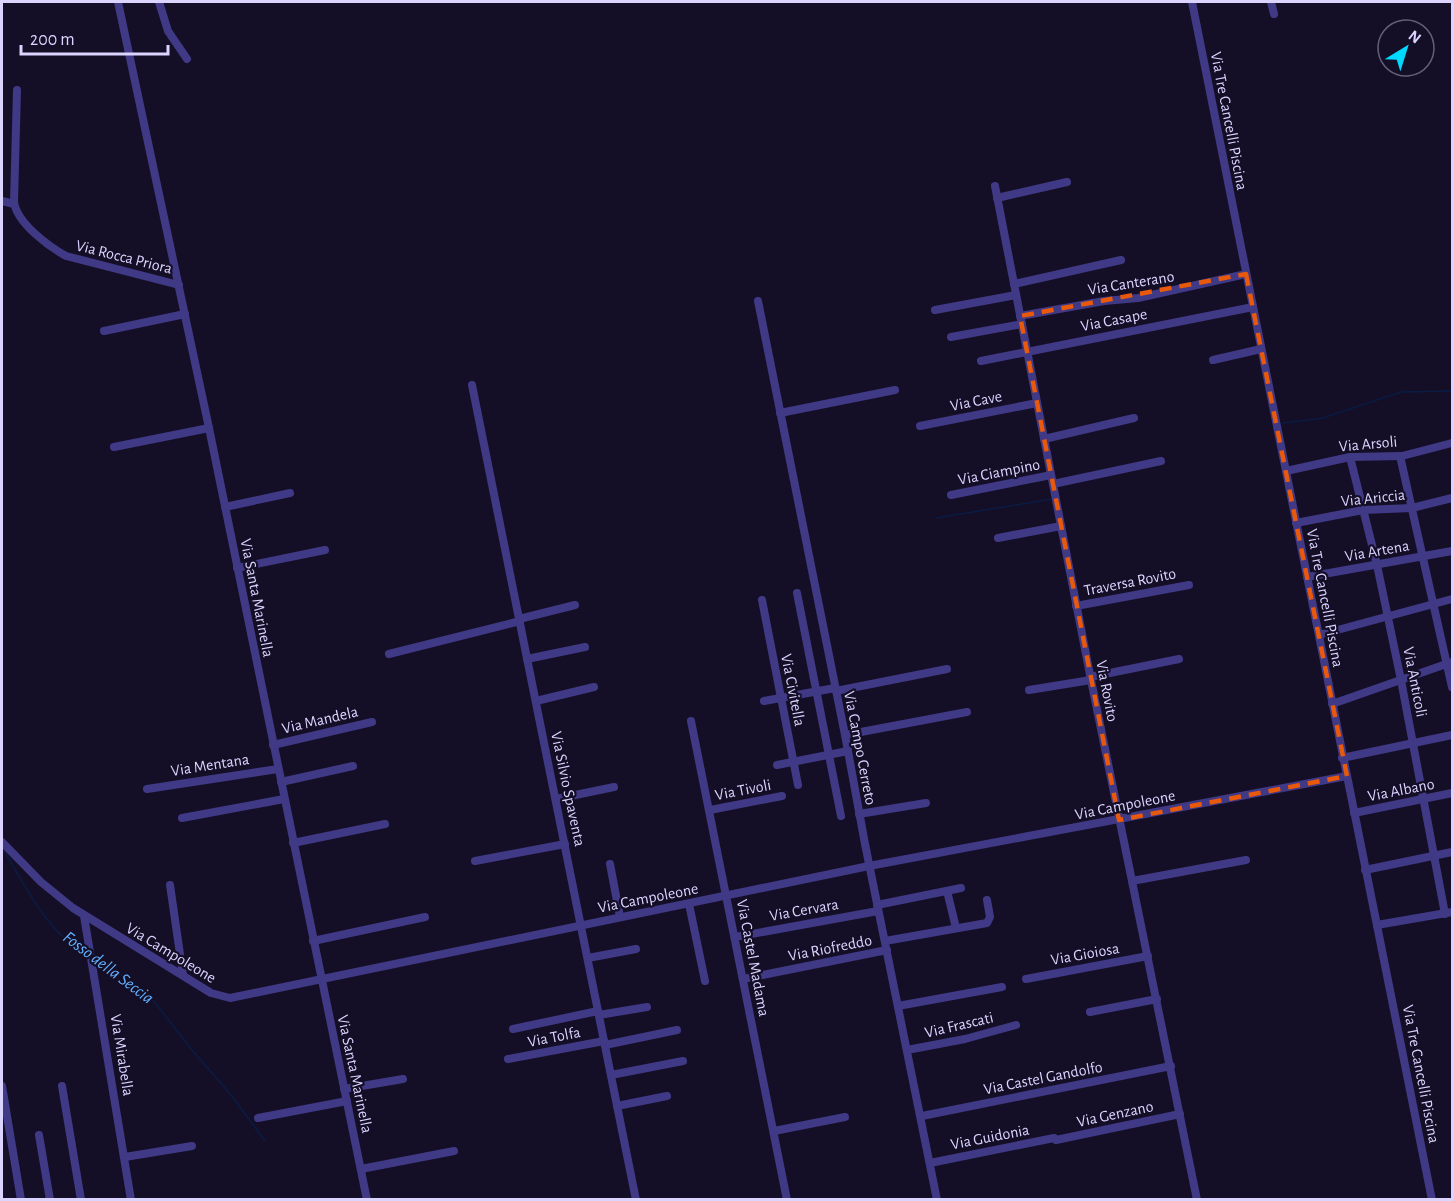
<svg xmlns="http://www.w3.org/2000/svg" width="1454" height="1201" font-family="'Alegreya Sans',sans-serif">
<rect width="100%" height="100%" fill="#140f26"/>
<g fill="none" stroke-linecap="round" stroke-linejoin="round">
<!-- stream -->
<g stroke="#0a1c44" stroke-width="1.5">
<polyline points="1283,423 1323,418 1401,392 1452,391"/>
<polyline points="936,518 1052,499"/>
<path d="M 2,847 C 26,887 46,931 88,957"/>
<polyline points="95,961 136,983 149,995 192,1050 231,1095 265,1141"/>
</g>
<!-- minor -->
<g stroke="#403985" stroke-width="8">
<polyline points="118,2 209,428 367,1200"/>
<polyline points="159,2 168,31 187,59"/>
<polyline points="1192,2 1432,1200"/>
<polyline points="1271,2 1274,14"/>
<path d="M 17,90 L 14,202 C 17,223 48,246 66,256 L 179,285"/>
<polyline points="995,186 1091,680 1197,1200"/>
<polyline points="997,198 1067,182"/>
<polyline points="2,201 14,204"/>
<polyline points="1014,284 1121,260"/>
<polyline points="758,301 845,735 865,844 937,1200"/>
<polyline points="935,310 1016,295"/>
<polyline points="1020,316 1104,301 1138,298 1246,274"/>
<polyline points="104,331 185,314"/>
<polyline points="951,337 1022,324"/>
<polyline points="1213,360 1261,349"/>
<polyline points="981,361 1253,307"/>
<polyline points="472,385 636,1200"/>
<polyline points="780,413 895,390"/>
<polyline points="920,426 1037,403"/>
<polyline points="1044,439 1134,418"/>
<polyline points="114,447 209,428"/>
<polyline points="1400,456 1452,687"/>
<polyline points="1350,457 1377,565 1401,680 1445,914"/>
<polyline points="1286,471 1350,457 1402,456 1452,443"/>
<polyline points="1053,484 1161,461"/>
<polyline points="951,495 1051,475"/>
<polyline points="225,507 290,493"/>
<polyline points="1296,523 1363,510 1412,508 1452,498"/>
<polyline points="998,538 1061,526"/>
<polyline points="237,568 325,550"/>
<polyline points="1307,577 1452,551"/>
<polyline points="797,593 841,816"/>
<polyline points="762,600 798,785"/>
<polyline points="1076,606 1189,585"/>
<polyline points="519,619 575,605"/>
<polyline points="1319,635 1452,599"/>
<polyline points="389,654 520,621"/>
<polyline points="527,659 585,647"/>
<polyline points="1090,677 1179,659"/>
<polyline points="1029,690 1091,680"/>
<polyline points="836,691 947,669"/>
<polyline points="536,701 594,687"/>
<polyline points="764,701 835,688"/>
<polyline points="1332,704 1452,662"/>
<polyline points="691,721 787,1200"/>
<polyline points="845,735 967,712"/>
<polyline points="273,745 372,722"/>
<polyline points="1342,758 1452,735"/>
<polyline points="777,765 848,751"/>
<polyline points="281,782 353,766"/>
<polyline points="147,789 278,769"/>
<polyline points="556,799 614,787"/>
<polyline points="710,810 782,796"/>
<polyline points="1354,813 1452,793"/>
<polyline points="859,814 926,803"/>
<polyline points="182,818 284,799"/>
<polyline points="2,842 41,882 73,908 211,993 230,998 869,866 1347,776"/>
<polyline points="293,843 385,824"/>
<polyline points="475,861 565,844"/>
<polyline points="610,864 620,917"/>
<polyline points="1365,870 1452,852"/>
<polyline points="1132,881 1246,860"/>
<polyline points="170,885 183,975"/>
<polyline points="947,891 956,928"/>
<polyline points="689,904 705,981"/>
<polyline points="877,905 961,888"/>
<polyline points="84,916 131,1200"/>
<polyline points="1377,925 1452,912"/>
<polyline points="735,937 878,911"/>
<polyline points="313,941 425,917"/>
<polyline points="885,941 987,923 990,917 987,900"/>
<polyline points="588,958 636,949"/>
<polyline points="743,979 887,950"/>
<polyline points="1026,979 1148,956"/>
<polyline points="898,1006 1002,987"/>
<polyline points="1090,1012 1157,999"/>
<polyline points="599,1015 647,1007"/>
<polyline points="513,1029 598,1011"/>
<polyline points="605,1045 677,1030"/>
<polyline points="907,1050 965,1039 1016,1025"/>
<polyline points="508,1059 604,1041"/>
<polyline points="611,1075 683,1061"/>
<polyline points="2,1086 21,1200"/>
<polyline points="62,1086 81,1200"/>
<polyline points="344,1089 403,1079"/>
<polyline points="617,1106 667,1096"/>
<polyline points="922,1116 1171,1066"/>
<polyline points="258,1118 347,1101"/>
<polyline points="774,1131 845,1117"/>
<polyline points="39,1135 50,1200"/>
<polyline points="1056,1140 1180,1114"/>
<polyline points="125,1157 192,1146"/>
<polyline points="930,1163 1054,1138"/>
<polyline points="361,1169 454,1151"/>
</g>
</g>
<!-- marked area -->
<path fill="none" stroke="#e8590c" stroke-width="4.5" stroke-dasharray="12 8" stroke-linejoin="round" d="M 1246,274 L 1347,776 L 1119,820 L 1020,316 Z"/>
<g text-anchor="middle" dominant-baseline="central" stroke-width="4.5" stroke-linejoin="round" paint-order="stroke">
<!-- street labels -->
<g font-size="16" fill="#dbd4ff" stroke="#140f26">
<text transform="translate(1229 121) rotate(79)">Via Tre Cancelli Piscina</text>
<text transform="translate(124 257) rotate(14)">Via Rocca Priora</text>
<text transform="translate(1131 283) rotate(-9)">Via Canterano</text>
<text transform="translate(1114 320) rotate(-11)">Via Casape</text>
<text transform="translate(976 401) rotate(-11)">Via Cave</text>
<text transform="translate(1368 444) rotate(-5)">Via Arsoli</text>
<text transform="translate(999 472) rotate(-11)">Via Ciampino</text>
<text transform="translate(1373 498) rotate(-6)">Via Ariccia</text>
<text transform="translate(1377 551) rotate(-10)">Via Artena</text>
<text transform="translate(1130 582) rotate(-11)">Traversa Rovito</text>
<text transform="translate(257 598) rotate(79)">Via Santa Marinella</text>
<text transform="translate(1325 598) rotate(79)">Via Tre Cancelli Piscina</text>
<text transform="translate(1415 682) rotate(79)">Via Anticoli</text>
<text transform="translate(793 690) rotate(79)">Via Civitella</text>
<text transform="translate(1107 691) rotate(79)">Via Rovito</text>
<text transform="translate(320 720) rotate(-13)">Via Mandela</text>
<text transform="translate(860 748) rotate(79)">Via Campo Cerreto</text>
<text transform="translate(210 765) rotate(-9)">Via Mentana</text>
<text transform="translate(568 789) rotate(78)">Via Silvio Spaventa</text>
<text transform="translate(743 790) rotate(-11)">Via Tivoli</text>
<text transform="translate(1401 790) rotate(-11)">Via Albano</text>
<text transform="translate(1125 805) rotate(-11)">Via Campoleone</text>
<text transform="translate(648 898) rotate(-11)">Via Campoleone</text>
<text transform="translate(804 910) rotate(-10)">Via Cervara</text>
<text transform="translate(830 948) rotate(-11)">Via Riofreddo</text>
<text transform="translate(171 953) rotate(31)">Via Campoleone</text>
<text transform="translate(1085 954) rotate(-10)">Via Gioiosa</text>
<text transform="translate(753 958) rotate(79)">Via Castel Madama</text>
<text transform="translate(959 1025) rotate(-13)">Via Frascati</text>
<text transform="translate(554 1037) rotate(-11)">Via Tolfa</text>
<text transform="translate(122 1055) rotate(81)">Via Mirabella</text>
<text transform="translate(355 1074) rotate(78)">Via Santa Marinella</text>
<text transform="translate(1421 1074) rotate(79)">Via Tre Cancelli Piscina</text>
<text transform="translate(1043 1078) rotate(-11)">Via Castel Gandolfo</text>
<text transform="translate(1115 1114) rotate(-12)">Via Genzano</text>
<text transform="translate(990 1137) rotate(-11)">Via Guidonia</text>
</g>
<!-- water labels -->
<g font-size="18" font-style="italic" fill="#62afff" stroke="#140f26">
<text transform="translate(108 968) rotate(37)">Fosso della Seccia</text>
</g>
</g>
<!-- border -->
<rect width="1454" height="1201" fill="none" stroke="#dbd4ff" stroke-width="6"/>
<!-- north arrow -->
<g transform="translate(1406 48) rotate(38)"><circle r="28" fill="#140f26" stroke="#645e7d" stroke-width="1.5"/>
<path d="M0-4.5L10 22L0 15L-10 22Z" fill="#00d9ff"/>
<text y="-9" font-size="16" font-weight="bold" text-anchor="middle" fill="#dbd4ff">N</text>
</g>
<!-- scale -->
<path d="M21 45v9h147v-9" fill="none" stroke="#dbd4ff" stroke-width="3"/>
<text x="30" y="45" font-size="18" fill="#dbd4ff" stroke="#140f26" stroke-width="4.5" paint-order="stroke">200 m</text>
</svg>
